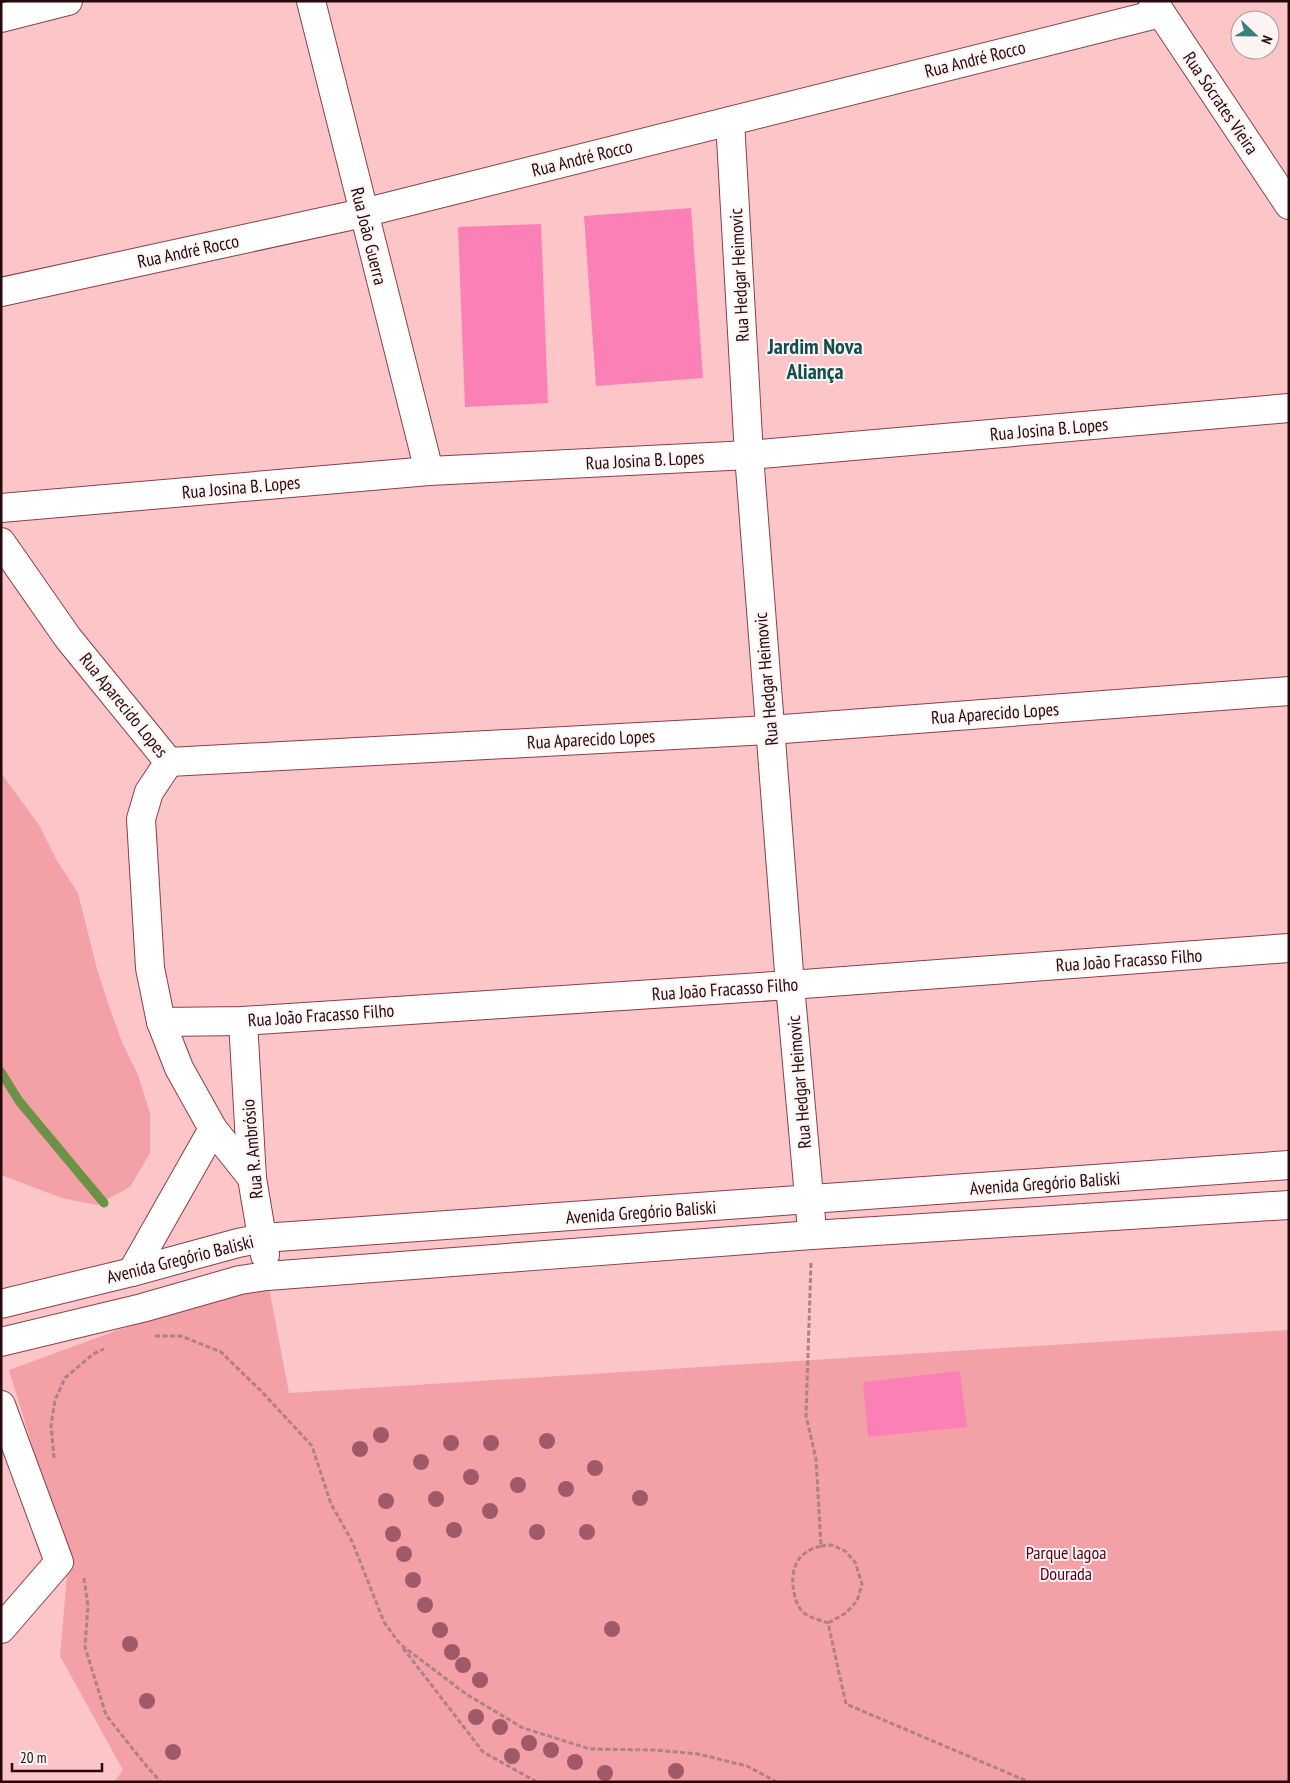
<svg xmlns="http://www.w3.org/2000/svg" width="1290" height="1783" font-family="'PT Sans Narrow',sans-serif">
<rect width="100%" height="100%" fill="#fcc6c9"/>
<!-- green -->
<g fill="#f3a0a7">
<polygon points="1,773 39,825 56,859 78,893 97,969 109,1006 122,1042 138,1075 150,1113 150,1153 130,1187 97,1205 62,1198 1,1175"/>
<polygon points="269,1288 289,1393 1289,1330 1289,1782 114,1782 123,1770 60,1656 68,1564 9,1370 154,1317 247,1290"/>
</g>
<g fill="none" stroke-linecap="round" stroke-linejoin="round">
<!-- stream -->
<polyline stroke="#6c9245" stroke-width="9" points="1,1072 19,1101 104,1203"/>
</g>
<!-- building -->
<g fill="#fb80b6">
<polygon points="691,208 703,378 596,386 584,216"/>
<polygon points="541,224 548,403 465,407 458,227"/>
<polygon points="960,1371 967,1427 868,1437 863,1382"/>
</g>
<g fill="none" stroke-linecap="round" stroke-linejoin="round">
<defs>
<g id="minor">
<polyline points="311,1 429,471"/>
<polyline points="1153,1 1289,205"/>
<polyline points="1,18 68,1"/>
<polyline points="730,121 749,455 790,985 811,1219"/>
<polyline points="1,292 363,213 1161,13"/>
<polyline points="1,508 429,471 749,455 1289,408"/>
<polyline points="1,542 68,638 169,762"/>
<polyline points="169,762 770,730 1289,691"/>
<polyline points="169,762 149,792 141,819 150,968 161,1022 179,1068 213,1129 252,1178"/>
<polyline points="243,1021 252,1178 265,1255"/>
<polyline points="161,1022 243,1021 790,985 1289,948"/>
<polyline points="132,1272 213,1129"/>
<polyline points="1,1304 132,1272 238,1243 263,1238 1289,1165"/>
<polyline points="1,1342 142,1308 240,1280 267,1276 812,1235 1289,1205"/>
<polyline points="1,1405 59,1562 1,1629"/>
</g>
</defs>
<!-- minor casing -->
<use href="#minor" stroke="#8b3f48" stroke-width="30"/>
<!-- path -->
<g stroke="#ae8185" stroke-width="3" stroke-dasharray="5 2.5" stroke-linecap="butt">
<path d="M 811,1263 L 806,1416 L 816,1459 L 821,1546 C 800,1551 791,1565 793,1586 C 794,1595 796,1605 803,1612 C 809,1618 820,1620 828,1623 L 846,1704 L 1029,1782"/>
<polyline points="155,1336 181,1336 221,1352 262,1392 312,1446 331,1504 352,1541 384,1622 400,1644 466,1694 523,1728 590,1749 655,1750 698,1754 747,1766 777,1782"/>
<polyline points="54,1458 51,1426 55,1400 65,1378 93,1354 104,1349"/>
<polyline points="821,1546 832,1545 845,1551 855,1562 862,1584 857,1601 846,1613 828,1623"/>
<polyline points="84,1578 88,1606 85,1647 106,1715 148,1768 161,1782"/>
<polyline points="403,1648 483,1752 537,1782"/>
</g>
<!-- minor -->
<use href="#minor" stroke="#fff" stroke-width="28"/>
</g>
<!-- trees -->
<g fill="#a05968">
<circle cx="381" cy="1435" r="8"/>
<circle cx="547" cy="1441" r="8"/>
<circle cx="451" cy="1443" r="8"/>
<circle cx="491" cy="1443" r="8"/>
<circle cx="360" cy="1449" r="8"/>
<circle cx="421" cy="1462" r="8"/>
<circle cx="595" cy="1468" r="8"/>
<circle cx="471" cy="1477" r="8"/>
<circle cx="518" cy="1485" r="8"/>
<circle cx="566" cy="1489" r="8"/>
<circle cx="640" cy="1498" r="8"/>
<circle cx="436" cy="1499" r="8"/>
<circle cx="386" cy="1501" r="8"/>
<circle cx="490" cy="1511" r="8"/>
<circle cx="454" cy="1530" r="8"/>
<circle cx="537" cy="1532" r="8"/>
<circle cx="587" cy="1532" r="8"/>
<circle cx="393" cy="1534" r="8"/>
<circle cx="404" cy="1554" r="8"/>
<circle cx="413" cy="1580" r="8"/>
<circle cx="425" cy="1605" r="8"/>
<circle cx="612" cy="1629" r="8"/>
<circle cx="440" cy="1630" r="8"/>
<circle cx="130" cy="1644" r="8"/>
<circle cx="452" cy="1652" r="8"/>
<circle cx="463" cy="1665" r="8"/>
<circle cx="480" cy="1680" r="8"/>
<circle cx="147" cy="1701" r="8"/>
<circle cx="476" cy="1717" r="8"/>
<circle cx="500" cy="1727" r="8"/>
<circle cx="529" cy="1743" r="8"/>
<circle cx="551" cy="1750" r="8"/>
<circle cx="173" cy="1752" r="8"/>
<circle cx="512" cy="1756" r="8"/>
<circle cx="575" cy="1762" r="8"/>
<circle cx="676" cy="1771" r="8"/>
<circle cx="605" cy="1773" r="8"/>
</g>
<g text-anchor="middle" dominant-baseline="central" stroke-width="4" stroke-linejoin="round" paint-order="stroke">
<!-- street labels -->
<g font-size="18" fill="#27080d" stroke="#fef4f4">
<text transform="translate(975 59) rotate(-14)">Rua André Rocco</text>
<text transform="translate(1221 103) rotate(56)">Rua Sócrates Vieira</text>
<text transform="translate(582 158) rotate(-14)">Rua André Rocco</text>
<text transform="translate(369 236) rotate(76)">Rua João Guerra</text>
<text transform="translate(188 251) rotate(-12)">Rua André Rocco</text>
<text transform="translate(739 275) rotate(-93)">Rua Hedgar Heimovic</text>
<text transform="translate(1049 429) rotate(-5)">Rua Josina B. Lopes</text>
<text transform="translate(645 460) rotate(-3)">Rua Josina B. Lopes</text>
<text transform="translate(241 487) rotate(-5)">Rua Josina B. Lopes</text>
<text transform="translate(766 679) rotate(-95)">Rua Hedgar Heimovic</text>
<text transform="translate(124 705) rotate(51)">Rua Aparecido Lopes</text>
<text transform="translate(995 713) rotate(-4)">Rua Aparecido Lopes</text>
<text transform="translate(591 739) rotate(-3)">Rua Aparecido Lopes</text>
<text transform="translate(1129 960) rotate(-4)">Rua João Fracasso Filho</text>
<text transform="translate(725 989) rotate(-4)">Rua João Fracasso Filho</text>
<text transform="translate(321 1015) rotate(-4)">Rua João Fracasso Filho</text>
<text transform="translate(799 1082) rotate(-95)">Rua Hedgar Heimovic</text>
<text transform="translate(252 1149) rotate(-95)">Rua R. Ambrósio</text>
<text transform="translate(1045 1183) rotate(-4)">Avenida Gregório Baliski</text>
<text transform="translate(641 1212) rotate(-4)">Avenida Gregório Baliski</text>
<text transform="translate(180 1259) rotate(-14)">Avenida Gregório Baliski</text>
</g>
<!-- park labels -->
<g font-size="18" fill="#550018" stroke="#fef4f4">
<text x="1066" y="1552">Parque lagoa<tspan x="1066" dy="21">Dourada</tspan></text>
</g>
<!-- district labels -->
<g font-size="22" font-weight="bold" fill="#104f4e" stroke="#fef4f4">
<text x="815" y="346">Jardim Nova<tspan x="815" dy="25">Aliança</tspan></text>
</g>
</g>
<!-- border -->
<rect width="1290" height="1783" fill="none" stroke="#27080d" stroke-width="5"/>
<!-- north arrow -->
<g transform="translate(1255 35) rotate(112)"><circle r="24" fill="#fef4f4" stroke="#a89698"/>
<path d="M0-4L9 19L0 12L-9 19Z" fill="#398180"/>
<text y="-8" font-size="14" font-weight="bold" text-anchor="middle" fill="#27080d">N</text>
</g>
<!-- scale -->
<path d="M12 1763v8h90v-8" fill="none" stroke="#27080d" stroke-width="2.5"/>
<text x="20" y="1763" font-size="15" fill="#27080d" stroke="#fef4f4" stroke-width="4" paint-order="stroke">20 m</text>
</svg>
